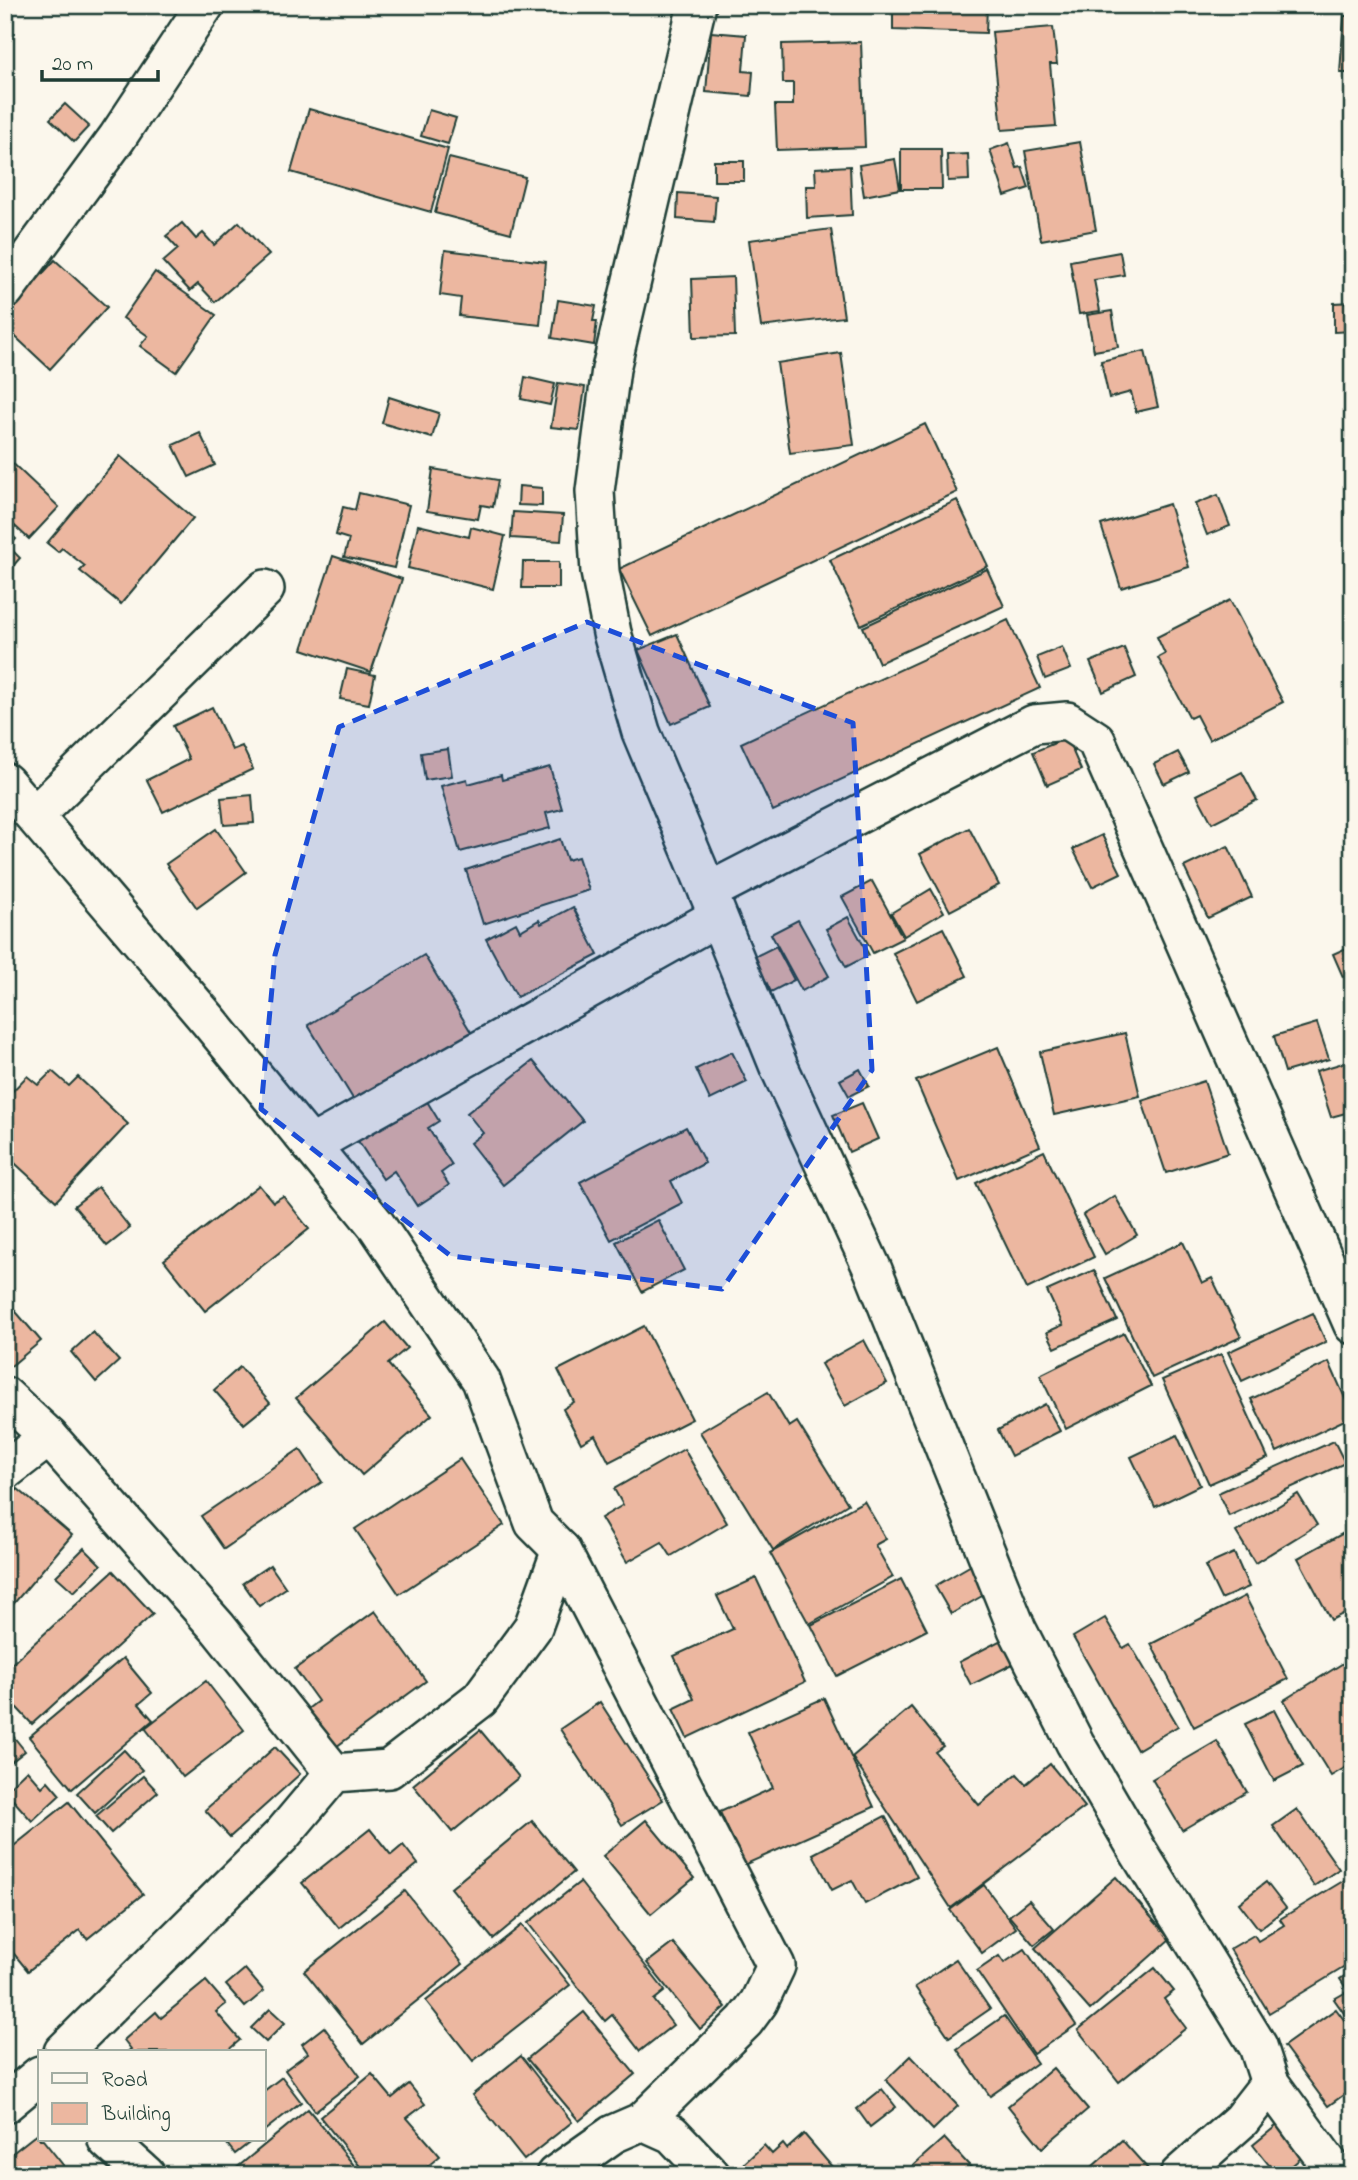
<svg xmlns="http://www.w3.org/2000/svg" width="1358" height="2180" font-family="'Indie Flower',sans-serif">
<rect width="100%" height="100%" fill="#fbf7ec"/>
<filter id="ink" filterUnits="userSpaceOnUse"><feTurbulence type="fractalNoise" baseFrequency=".0143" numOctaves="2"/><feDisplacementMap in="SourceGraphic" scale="14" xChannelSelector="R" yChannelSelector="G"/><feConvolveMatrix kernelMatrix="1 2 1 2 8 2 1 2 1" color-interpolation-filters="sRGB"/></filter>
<g filter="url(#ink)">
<!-- building -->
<g fill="#ecb7a0" stroke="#1f3d34" stroke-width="2">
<polygon points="893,5 987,5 986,33 893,30"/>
<polygon points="1344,16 1353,16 1353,73 1340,73"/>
<polygon points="1053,27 1057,64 1050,64 1056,126 1002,130 992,32"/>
<polygon points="711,32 746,35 743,71 753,72 751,96 706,92"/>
<polygon points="861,42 865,147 777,150 775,105 793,105 793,83 783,83 782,44"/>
<polygon points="65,104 89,126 74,142 50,119"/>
<polygon points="309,109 448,149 431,212 291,172"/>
<polygon points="429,110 456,118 448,144 421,136"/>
<polygon points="1080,142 1096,230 1041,240 1025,151"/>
<polygon points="1009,143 1017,168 1022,167 1029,188 1005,196 990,150"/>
<polygon points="901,149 941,149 942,189 901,189"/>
<polygon points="968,154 969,180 948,181 947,155"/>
<polygon points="449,158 525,177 511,233 435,213"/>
<polygon points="895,159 900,189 864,196 859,165"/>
<rect x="714" y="161" width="30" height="20"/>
<polygon points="850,166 852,215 807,218 806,186 816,186 815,168"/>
<polygon points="678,193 716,196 714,222 677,219"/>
<polygon points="239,222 269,255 215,302 198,284 190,291 163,262 178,249 166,236 182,223 196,239 203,233 214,245"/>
<polygon points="831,229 844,317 761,327 749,240"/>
<polygon points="445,250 546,262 540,325 459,316 461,298 440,295"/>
<polygon points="1120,252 1124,275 1094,280 1100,311 1079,314 1070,261"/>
<polygon points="55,260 107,307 50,369 5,327 5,315"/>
<polygon points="155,272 216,315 176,372 140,346 148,336 123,318"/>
<polygon points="733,277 735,336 694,337 692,279"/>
<polygon points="558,300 596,306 593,321 597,321 594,345 552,338"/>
<polygon points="1353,302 1353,331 1334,332 1334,303"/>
<polygon points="1112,311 1118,347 1094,351 1087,315"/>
<polygon points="1145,351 1158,407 1136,412 1131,392 1109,398 1101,361"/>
<polygon points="841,353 854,445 790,453 777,363"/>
<polygon points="525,377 555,384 550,405 521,399"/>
<polygon points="558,383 585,387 579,430 551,427"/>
<polygon points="389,397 439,413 432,438 382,423"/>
<polygon points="925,424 957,492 652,636 619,569"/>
<polygon points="200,433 215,465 189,477 173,445"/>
<polygon points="120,456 193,518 121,604 80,571 85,566 62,548 58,552 47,543"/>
<polygon points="6,457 59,507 29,539 5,517"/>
<polygon points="433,469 498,480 493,507 481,505 478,519 427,511"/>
<polygon points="519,486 542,488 542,506 518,505"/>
<polygon points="359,493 409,505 394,568 344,557 349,539 336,535 343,507 355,510"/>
<polygon points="1218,495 1230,526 1207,535 1195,504"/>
<polygon points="957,500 988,566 861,625 830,560"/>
<polygon points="1169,504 1189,567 1121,588 1101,525"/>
<polygon points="513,512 563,515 561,541 511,538"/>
<polygon points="418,525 469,537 471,527 505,536 493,589 408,568"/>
<polygon points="5,529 16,539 9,547 20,558 5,575"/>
<polygon points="333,556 402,579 371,672 302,649"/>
<polygon points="523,562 559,562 559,588 522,588"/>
<polygon points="987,569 1004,606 879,663 863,627"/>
<polygon points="1230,600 1283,702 1209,740 1196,715 1190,718 1158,658 1165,654 1157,637"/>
<polygon points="1008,620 1040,688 773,811 741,743"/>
<polygon points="677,634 710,707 671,724 638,650"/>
<polygon points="1062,647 1071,669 1045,679 1037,657"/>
<polygon points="1124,648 1136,677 1103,692 1090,662"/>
<polygon points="347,669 375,675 369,704 340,699"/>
<polygon points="212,707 232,750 242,746 253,769 163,812 147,780 189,759 173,726"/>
<polygon points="1067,738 1081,770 1047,785 1033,752"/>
<polygon points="448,749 452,776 425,780 421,753"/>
<polygon points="1178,752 1189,772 1164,784 1154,764"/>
<polygon points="550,767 562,809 546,813 550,828 460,852 441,786 467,779 468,784 501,775 502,780"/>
<polygon points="1242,772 1257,800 1212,823 1197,795"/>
<polygon points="252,795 254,823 224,825 221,798"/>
<polygon points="969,828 999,885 950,911 920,854"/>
<polygon points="216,829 246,872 197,908 166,864"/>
<polygon points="1102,835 1121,873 1092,887 1073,849"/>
<polygon points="560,839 567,860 578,857 589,890 483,924 466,870"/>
<polygon points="1228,846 1252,897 1208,918 1184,867"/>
<polygon points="872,881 903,938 873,953 842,897"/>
<polygon points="931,889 944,912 904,936 891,913"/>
<polygon points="573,907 598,955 517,997 486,939 516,923 520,931 539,920 541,924"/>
<polygon points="848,917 869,955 846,967 826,929"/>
<polygon points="798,920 829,976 802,991 771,934"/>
<polygon points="943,928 967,976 917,1001 893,953"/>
<polygon points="1353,945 1353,972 1343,977 1333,954"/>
<polygon points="776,946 794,980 771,992 754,957"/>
<polygon points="424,955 474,1037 358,1107 308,1025"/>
<polygon points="1317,1023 1329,1059 1285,1072 1274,1036"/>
<polygon points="1125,1033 1140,1096 1054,1115 1040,1052"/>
<polygon points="998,1047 1040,1146 959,1181 916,1081"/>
<polygon points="732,1052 747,1082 710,1100 696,1069"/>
<polygon points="1353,1060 1353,1111 1331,1117 1316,1071"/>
<polygon points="533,1061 583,1121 503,1185 470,1143 483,1133 467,1113"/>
<polygon points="860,1069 869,1086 849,1096 840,1080"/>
<polygon points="52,1071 69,1086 78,1077 128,1124 56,1201 5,1154 5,1099 27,1076 38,1085"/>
<polygon points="1204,1081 1228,1153 1166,1173 1142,1101"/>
<polygon points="425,1098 439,1121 428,1128 452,1165 441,1173 449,1185 417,1206 394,1171 383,1179 358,1141"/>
<polygon points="862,1103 878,1139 849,1152 833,1115"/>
<polygon points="686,1127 705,1163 671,1181 682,1203 611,1240 580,1182"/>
<polygon points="1044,1151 1094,1257 1027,1289 976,1183"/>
<polygon points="259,1185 273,1202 283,1196 309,1229 205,1311 164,1260"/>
<polygon points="98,1187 130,1228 107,1246 74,1206"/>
<polygon points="1115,1196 1137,1235 1105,1254 1083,1215"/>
<polygon points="658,1220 684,1270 642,1292 616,1242"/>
<polygon points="1183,1242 1202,1283 1212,1278 1241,1337 1152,1378 1105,1278"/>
<polygon points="1094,1270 1117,1320 1055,1348 1047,1332 1063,1325 1047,1291"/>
<polygon points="5,1299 41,1341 5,1371"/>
<polygon points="1313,1313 1326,1342 1242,1381 1228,1352"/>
<polygon points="385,1322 407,1348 388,1364 432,1415 362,1475 296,1398"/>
<polygon points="644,1326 692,1419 609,1462 595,1435 581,1443 563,1409 574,1402 558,1370"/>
<polygon points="93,1332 119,1361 96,1382 71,1352"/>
<polygon points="1124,1333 1151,1386 1066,1429 1040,1375"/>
<polygon points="864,1340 887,1383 845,1406 821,1364"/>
<polygon points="1221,1354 1268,1458 1209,1484 1162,1380"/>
<polygon points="1329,1362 1353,1416 1277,1452 1251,1399"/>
<polygon points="240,1367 270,1403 244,1424 214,1390"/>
<polygon points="768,1392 789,1427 797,1422 848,1504 773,1550 700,1432"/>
<polygon points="1045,1404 1060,1431 1011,1456 998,1430"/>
<polygon points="1177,1435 1200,1485 1155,1507 1131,1457"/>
<polygon points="1334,1441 1345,1463 1229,1516 1218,1493"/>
<polygon points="300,1449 322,1482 224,1549 201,1516"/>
<polygon points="684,1449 727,1523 671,1556 662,1542 627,1562 601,1518 623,1505 614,1489"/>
<polygon points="460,1459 504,1525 399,1594 355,1529"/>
<polygon points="18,1489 72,1535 10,1608 5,1603 5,1503"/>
<polygon points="1298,1494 1317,1525 1255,1563 1236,1532"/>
<polygon points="864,1501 886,1539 875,1545 893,1577 809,1624 770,1553"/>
<polygon points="1349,1530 1353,1536 1353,1609 1331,1620 1298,1558"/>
<polygon points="84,1548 101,1565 74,1592 56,1576"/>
<polygon points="1234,1553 1249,1587 1221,1599 1205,1566"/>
<polygon points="973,1564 989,1592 951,1614 935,1586"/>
<polygon points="270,1565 286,1588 259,1606 243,1583"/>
<polygon points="113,1571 153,1614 32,1724 5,1695 5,1670"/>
<polygon points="756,1578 805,1682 687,1738 673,1709 694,1699 674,1656 733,1629 717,1596"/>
<polygon points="901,1579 927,1630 837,1676 811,1625"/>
<polygon points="1245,1596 1288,1679 1194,1727 1151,1644"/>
<polygon points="375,1611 426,1681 333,1749 305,1711 318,1701 295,1669"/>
<polygon points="1105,1618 1123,1648 1130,1644 1178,1726 1137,1750 1073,1637"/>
<polygon points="1003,1639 1015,1663 971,1685 959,1662"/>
<polygon points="1353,1657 1353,1763 1331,1776 1284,1700"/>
<polygon points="123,1658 152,1693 139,1704 153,1720 72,1789 29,1737"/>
<polygon points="206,1681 244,1730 183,1777 145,1728"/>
<polygon points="824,1698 874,1807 744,1865 720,1812 773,1788 748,1732"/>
<polygon points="600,1702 663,1800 622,1825 560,1729"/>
<polygon points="911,1707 943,1746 935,1752 979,1805 1017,1774 1026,1784 1050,1764 1085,1807 951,1908 852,1757"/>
<polygon points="1274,1710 1303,1766 1274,1781 1245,1724"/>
<polygon points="5,1726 25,1751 5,1767"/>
<polygon points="480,1730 519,1777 452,1832 413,1785"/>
<polygon points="1217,1741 1247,1792 1182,1830 1152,1779"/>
<polygon points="275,1747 300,1774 230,1837 205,1810"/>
<polygon points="124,1750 142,1770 95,1813 77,1793"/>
<polygon points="27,1770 42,1787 48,1781 60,1795 32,1821 5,1791"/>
<polygon points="143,1776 158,1792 111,1833 96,1816"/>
<polygon points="69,1802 143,1894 87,1939 80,1930 28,1971 5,1943 5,1931 12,1926 5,1918 5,1885 11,1880 5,1872 5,1853"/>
<polygon points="1297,1809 1339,1869 1314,1886 1273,1826"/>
<polygon points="885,1816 917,1877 865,1904 852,1880 832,1890 813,1854"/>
<polygon points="646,1820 694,1878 651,1914 603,1856"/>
<polygon points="532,1821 574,1872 493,1939 451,1888"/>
<polygon points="370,1829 391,1855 403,1845 418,1864 339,1928 302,1883"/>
<polygon points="1116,1877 1170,1939 1090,2010 1035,1948"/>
<polygon points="1348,1878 1353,1886 1353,1962 1269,2013 1230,1949 1254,1935 1258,1941 1284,1925 1280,1919"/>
<polygon points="580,1882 665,1991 654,2000 673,2025 640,2051 612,2015 605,2021 528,1923"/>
<polygon points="1266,1882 1286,1908 1259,1929 1239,1903"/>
<polygon points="984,1885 1016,1928 982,1953 950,1910"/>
<polygon points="405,1891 463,1964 363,2044 304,1971"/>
<polygon points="1029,1900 1054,1929 1034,1945 1009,1916"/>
<polygon points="522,1925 570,1985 473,2061 426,2001"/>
<polygon points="673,1943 726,2007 700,2029 647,1963"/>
<polygon points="1025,1949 1076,2025 1033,2054 977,1971 999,1956 1004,1963"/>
<polygon points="956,1959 990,2009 949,2037 915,1987"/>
<polygon points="1155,1968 1174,1991 1164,1999 1186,2028 1119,2082 1078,2030"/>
<polygon points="245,1969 264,1991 245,2007 226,1985"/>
<polygon points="1353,1970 1353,2026 1334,1999 1348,1991 1340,1979"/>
<polygon points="206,1981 226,2004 216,2012 240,2040 226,2052 127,2052 131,2049 124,2040 156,2012 161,2018"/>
<polygon points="270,2009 285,2023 266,2042 251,2028"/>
<polygon points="1336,2009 1353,2032 1353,2088 1328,2106 1284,2046"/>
<polygon points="584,2012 635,2074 579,2121 527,2059"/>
<polygon points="1004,2016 1037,2063 990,2096 957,2049"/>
<polygon points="324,2027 360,2076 315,2111 285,2070 308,2053 302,2044"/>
<polygon points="521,2056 572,2122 524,2160 472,2095"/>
<polygon points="911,2056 958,2106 933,2130 886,2080"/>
<polygon points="1053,2068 1088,2109 1042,2148 1008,2106"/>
<polygon points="372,2074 392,2098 409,2084 425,2104 407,2118 440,2156 417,2175 367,2175 320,2117"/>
<polygon points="282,2077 301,2102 264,2131 264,2091"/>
<polygon points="882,2089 896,2107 870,2127 857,2109"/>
<polygon points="308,2109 362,2175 228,2175"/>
<polygon points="1287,2117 1313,2148 1281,2175 1277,2175 1253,2145"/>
<polygon points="38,2133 40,2140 43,2140 71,2175 5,2175 5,2159"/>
<polygon points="804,2134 839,2175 743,2175 738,2169 764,2145 772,2154 783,2144 787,2149"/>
<polygon points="944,2138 978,2175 914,2175 909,2169"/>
<polygon points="224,2140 253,2140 235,2154"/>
<polygon points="1122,2140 1149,2170 1144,2175 1083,2175"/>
</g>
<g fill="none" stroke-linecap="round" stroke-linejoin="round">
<defs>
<g id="minor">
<polyline points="697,5 611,369 595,491 600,572 612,633 641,732 708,892 779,1067 873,1270 1017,1629 1075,1743 1138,1851 1258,2046 1270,2083 1337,2175"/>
<polyline points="5,290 117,138 205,5"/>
<polyline points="5,782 209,1021 377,1226 481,1380 534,1523 561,1550 776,1966 759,2002 745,2021 643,2121 613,2134 555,2175"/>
<polyline points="35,815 265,589"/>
<polyline points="708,892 1034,724 1067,721 1096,740 1353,1325"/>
<polyline points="311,1145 717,917"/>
<polyline points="5,1396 49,1437"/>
<polyline points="5,1471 49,1437 218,1628 334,1773"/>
<polyline points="63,2052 281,1836 334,1773 389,1769 480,1699 533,1627 561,1550"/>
<polyline points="5,2104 40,2075"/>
<polyline points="643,2121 672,2134 711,2175"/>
<polyline points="107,2140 146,2175"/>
<polyline points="1179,2175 1241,2120 1270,2083"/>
</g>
</defs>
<!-- minor casing -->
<use href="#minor" stroke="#1f3d34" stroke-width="42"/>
<!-- minor -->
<use href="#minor" stroke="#fbf7ec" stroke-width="37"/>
</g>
</g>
<!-- marked area -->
<path fill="#1d4ed8" fill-opacity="0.2" stroke="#1d4ed8" stroke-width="5" stroke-dasharray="14 9" stroke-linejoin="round" d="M 587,622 L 853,723 L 872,1070 L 722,1289 L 451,1256 L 261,1109 L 275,955 L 339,727 Z"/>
<!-- margin -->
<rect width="1358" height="2180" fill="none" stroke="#fbf7ec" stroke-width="28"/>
<rect x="14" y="14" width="1330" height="2152" fill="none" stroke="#1f3d34" stroke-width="2.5" filter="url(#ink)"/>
<!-- legend -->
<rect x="38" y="2050" width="228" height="91" fill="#fbf7ec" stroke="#a3ada2" stroke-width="2"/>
<rect x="52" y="2073" width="35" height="10" fill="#fbf7ec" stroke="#a3ada2" stroke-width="2"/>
<text x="102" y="2086" font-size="21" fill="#1f3d34">Road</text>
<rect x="52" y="2103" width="35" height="21" fill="#ecb7a0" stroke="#a3ada2" stroke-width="2"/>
<text x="102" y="2120" font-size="21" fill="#1f3d34">Building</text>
<!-- scale -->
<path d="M42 70v10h116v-10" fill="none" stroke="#1f3d34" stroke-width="3.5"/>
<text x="52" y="70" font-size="21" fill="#1f3d34" stroke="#fbf7ec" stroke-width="5" paint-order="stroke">20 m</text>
</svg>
